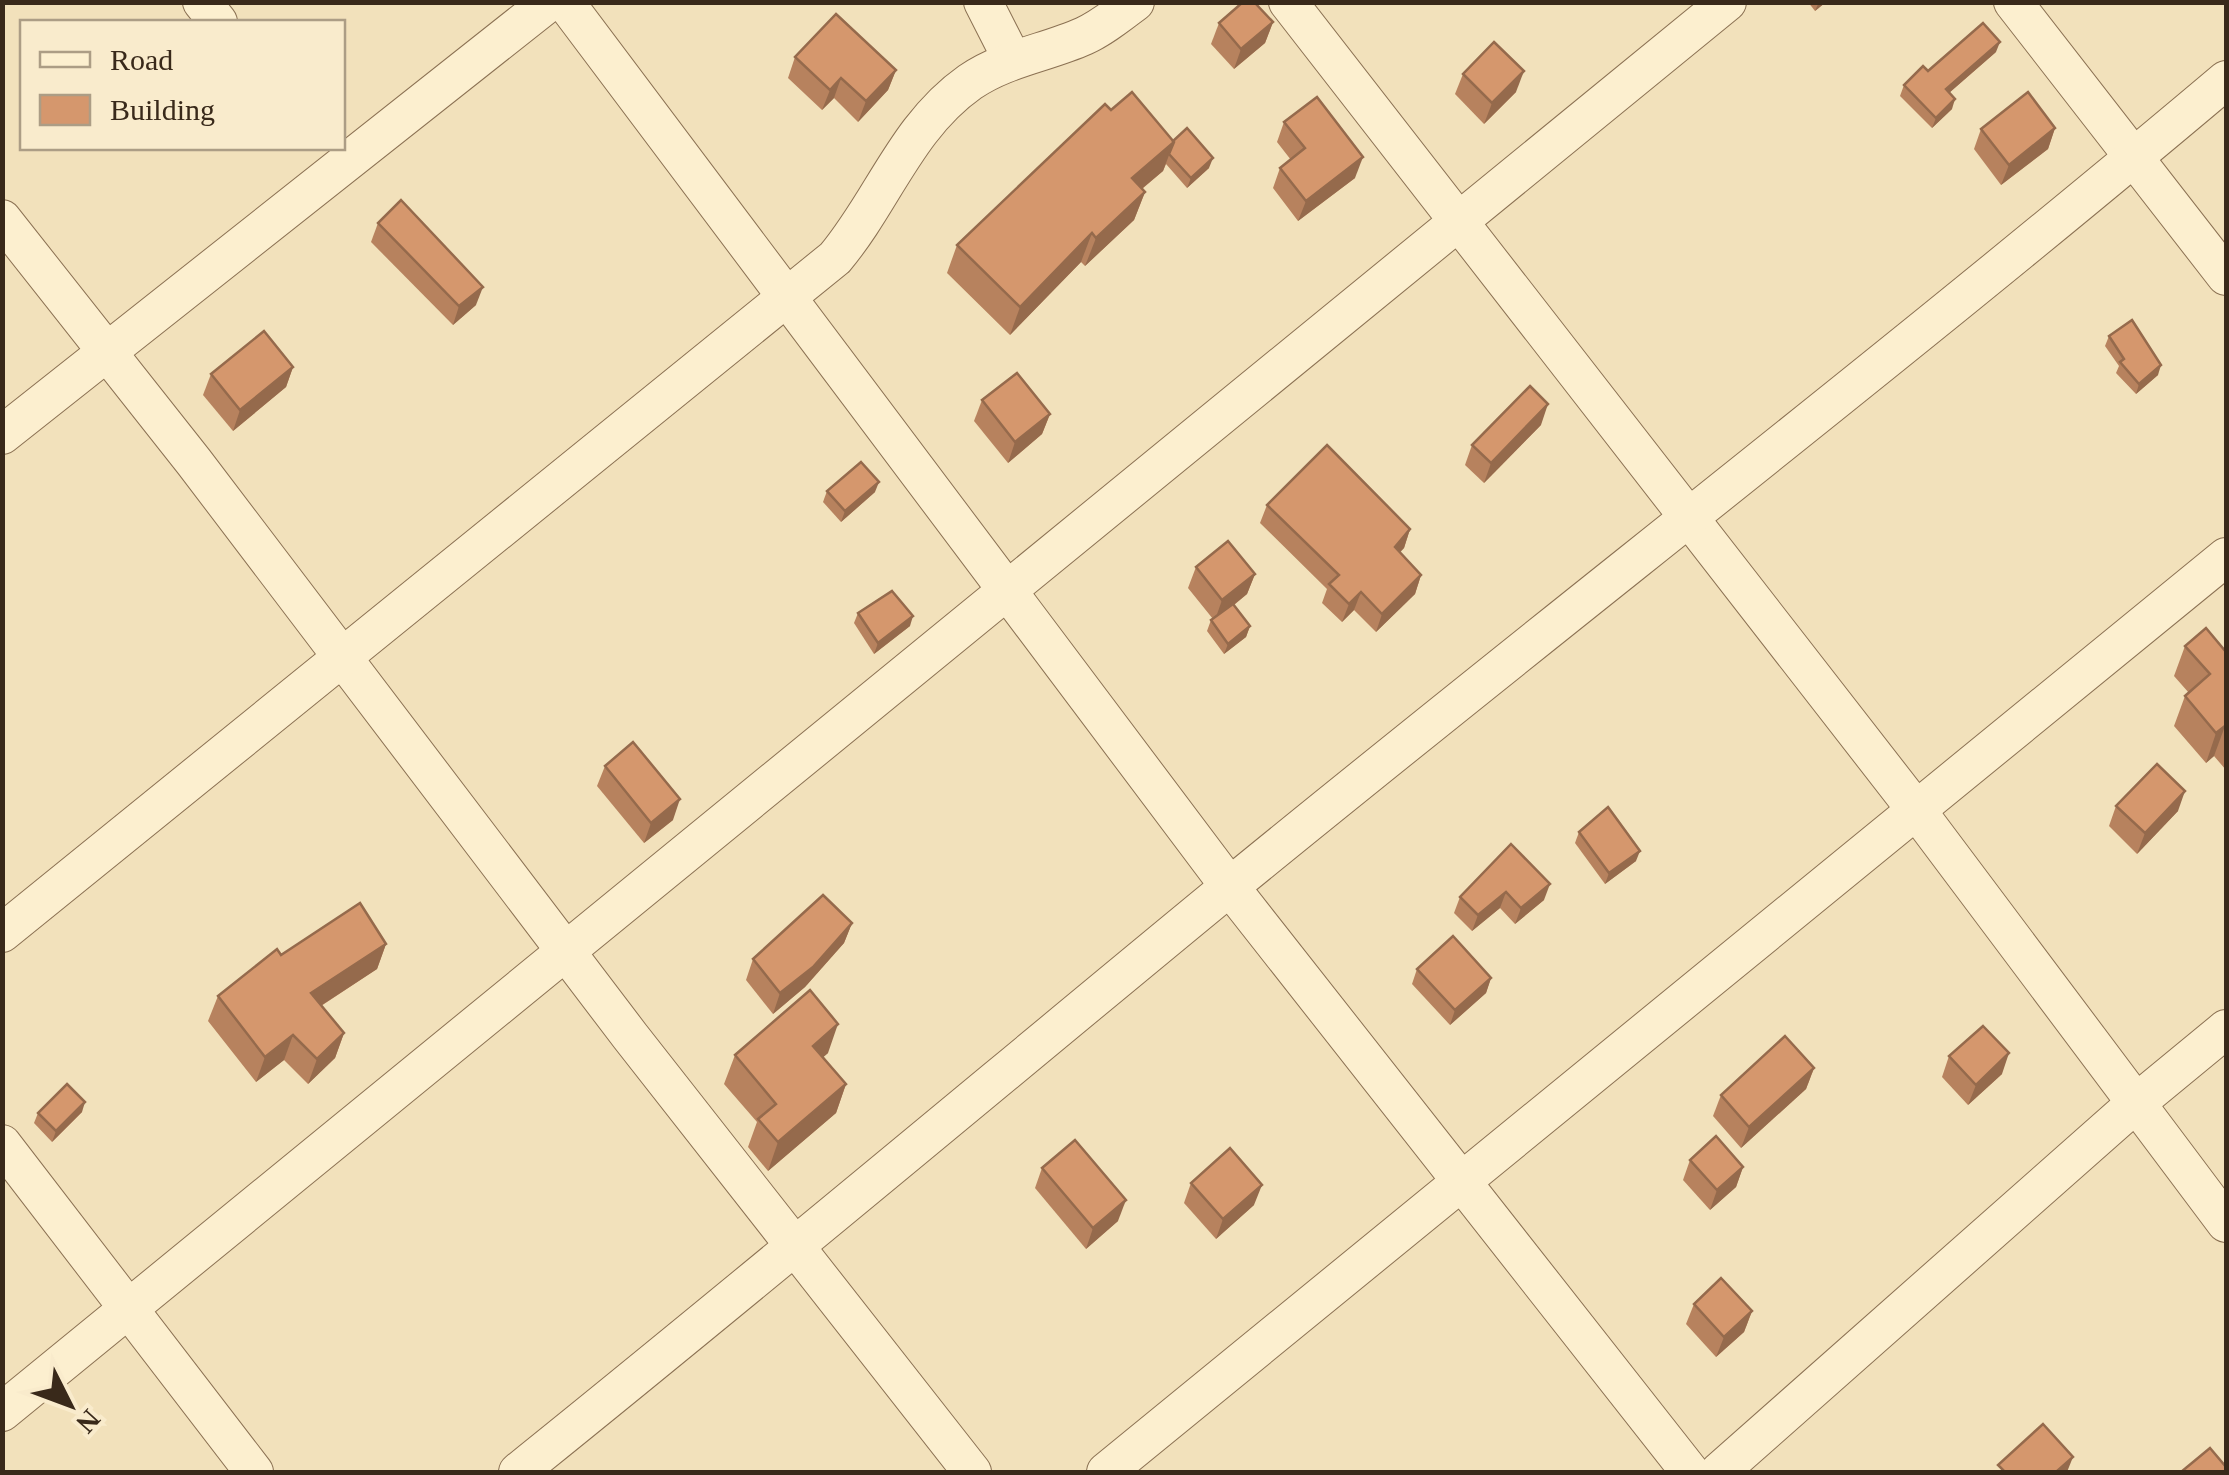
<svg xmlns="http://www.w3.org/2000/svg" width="2229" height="1475" font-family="Georgia,serif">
<rect width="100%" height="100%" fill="#f2e1bb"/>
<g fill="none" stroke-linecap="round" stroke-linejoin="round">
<defs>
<g id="minor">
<polyline points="202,2 218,22"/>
<polyline points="565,2 1230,887 1690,1472"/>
<polyline points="983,2 1012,59"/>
<polyline points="1288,2 1917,811 2226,1223"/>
<polyline points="2013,2 2226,276"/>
<polyline points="2,219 194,462 630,1036 972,1472"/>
<polyline points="2,435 549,2"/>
<path d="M 2,933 L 835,258 C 883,201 906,127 970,82 C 1005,58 1046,53 1084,36 C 1102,28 1119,14 1135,2"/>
<polyline points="2,1144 254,1472"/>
<polyline points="2,1412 1727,2"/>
<path d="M 518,1472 C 757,1280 991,1083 1228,888 C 1559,617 1899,356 2226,80"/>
<polyline points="1106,1472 2226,557"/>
<polyline points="1719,1472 2135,1104 2226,1029"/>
</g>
</defs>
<!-- minor casing -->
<use href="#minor" stroke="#8b7153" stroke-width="40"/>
<!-- minor -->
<use href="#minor" stroke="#fcefcf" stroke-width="38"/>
</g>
<!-- wall -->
<g fill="#b7825e">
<polygon points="1808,2 1826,2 1815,11"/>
<polygon points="1273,22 1265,43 1234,69 1211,44 1219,23"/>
<polygon points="1996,52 1949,93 1952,109 1932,128 1900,96 1904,85 1928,71"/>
<polygon points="795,57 896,70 888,90 858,122 834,98 822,110 788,78"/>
<polygon points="1463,74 1516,92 1484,124 1455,94"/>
<polygon points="1111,110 1173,141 1209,168 1187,188 1166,164 1163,171 1142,189 1145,192 1134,220 1085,266 1081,262 1010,335 947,273 957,245"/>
<polygon points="1284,122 1355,178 1298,221 1273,188 1280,168 1291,160 1277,142"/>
<polygon points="2055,128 2048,149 2001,185 1974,149 1981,129"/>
<polygon points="378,223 476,305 453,325 371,242"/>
<polygon points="2109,336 2158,375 2136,394 2116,373 2119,366 2105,346"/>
<polygon points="293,367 286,387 233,431 203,395 211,374"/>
<polygon points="982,400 1050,414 1042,434 1008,463 974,421"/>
<polygon points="1541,425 1484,483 1465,465 1472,445"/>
<polygon points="827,491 875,492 841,522 823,502"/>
<polygon points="1267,505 1410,529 1404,548 1399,552 1421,575 1415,594 1376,632 1354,610 1342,622 1322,603 1327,589 1260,523"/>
<polygon points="1196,567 1255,574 1247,594 1234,605 1250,626 1246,637 1224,654 1207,631 1211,620 1213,619 1188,588"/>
<polygon points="858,613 910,626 874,654 854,623"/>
<polygon points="2185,646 2226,652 2226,770 2214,756 2206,763 2174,726 2185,696 2189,693 2174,676"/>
<polygon points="605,766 673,820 644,843 597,786"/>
<polygon points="2116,806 2178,811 2137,854 2109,826"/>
<polygon points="1579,832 1636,861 1605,884 1575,843"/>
<polygon points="1511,844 1544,900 1515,924 1500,908 1472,931 1454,913 1460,897"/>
<polygon points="852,923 844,943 805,987 773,1014 746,980 753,959"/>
<polygon points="386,944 377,969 321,1006 344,1033 335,1058 308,1084 284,1060 256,1082 208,1021 218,996 281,955"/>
<polygon points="1417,969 1491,978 1486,993 1450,1025 1412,984"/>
<polygon points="828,1053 823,1057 846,1084 836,1113 768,1171 748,1147 757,1122 724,1084 735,1055"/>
<polygon points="1949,1056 2002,1074 1968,1105 1942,1077"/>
<polygon points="1814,1068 1806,1089 1741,1148 1713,1116 1721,1095"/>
<polygon points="82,1112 52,1142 34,1123 38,1113"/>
<polygon points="1690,1160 1743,1167 1736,1187 1710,1210 1683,1180"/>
<polygon points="1042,1168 1118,1221 1086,1249 1035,1188"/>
<polygon points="1191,1183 1254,1205 1216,1239 1184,1203"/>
<polygon points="1694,1304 1752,1311 1744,1332 1716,1357 1686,1324"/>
</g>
<!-- shaded-wall -->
<g fill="#956a4c">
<polygon points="1819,2 1826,2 1815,11"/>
<polygon points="1273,22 1265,43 1234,69 1241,49"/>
<polygon points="2000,42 1996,52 1942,99 1946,89"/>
<polygon points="896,70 888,90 858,122 866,101"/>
<polygon points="1524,71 1516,92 1484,124 1492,103"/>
<polygon points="841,78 834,98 822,110 830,90"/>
<polygon points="1955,99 1952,109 1932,128 1936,118"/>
<polygon points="2055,128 2048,149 2001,185 2009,165"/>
<polygon points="1174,142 1163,171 1121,206 1132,178"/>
<polygon points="1363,157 1355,178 1298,221 1306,201"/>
<polygon points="1213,158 1209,168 1187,188 1191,178"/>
<polygon points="1145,192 1134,220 1085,266 1096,238"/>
<polygon points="1092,233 1081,262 1010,335 1020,307"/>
<polygon points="483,287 476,305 453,325 459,306"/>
<polygon points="2161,365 2158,375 2136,394 2139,384"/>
<polygon points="293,367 286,387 233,431 240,410"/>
<polygon points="1548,404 1541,425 1484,483 1491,463"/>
<polygon points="1050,414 1042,434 1008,463 1015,442"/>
<polygon points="879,482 875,492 841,522 845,511"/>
<polygon points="1410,529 1404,548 1388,566 1395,547"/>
<polygon points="1255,574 1247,594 1215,620 1222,600"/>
<polygon points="1421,575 1415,594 1376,632 1382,614"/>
<polygon points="1361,592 1354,610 1342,622 1349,604"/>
<polygon points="913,616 910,626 874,654 878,643"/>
<polygon points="1250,626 1246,637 1224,654 1228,644"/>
<polygon points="2225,726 2214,756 2206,763 2216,733"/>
<polygon points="2185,791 2178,811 2137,854 2145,833"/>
<polygon points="680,799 673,820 644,843 651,823"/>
<polygon points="1640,851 1636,861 1605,884 1609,873"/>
<polygon points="1550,884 1544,900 1515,924 1521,908"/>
<polygon points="1506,892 1500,908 1472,931 1478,915"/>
<polygon points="852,923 844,943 805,987 773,1014 780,993"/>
<polygon points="386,944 377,969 302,1018 311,993"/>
<polygon points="1491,978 1486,993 1450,1025 1455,1010"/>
<polygon points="838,1024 828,1053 803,1075 813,1046"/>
<polygon points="344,1033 335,1058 308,1084 317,1059"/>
<polygon points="293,1035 284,1060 256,1082 265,1057"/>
<polygon points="2009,1053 2002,1074 1968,1105 1976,1085"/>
<polygon points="1814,1068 1806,1089 1741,1148 1749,1127"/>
<polygon points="846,1084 836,1113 768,1171 778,1142"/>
<polygon points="85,1102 82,1112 52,1142 56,1131"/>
<polygon points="1743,1167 1736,1187 1710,1210 1717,1190"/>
<polygon points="1262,1185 1254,1205 1216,1239 1223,1219"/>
<polygon points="1126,1200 1118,1221 1086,1249 1093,1228"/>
<polygon points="1752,1311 1744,1332 1716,1357 1724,1337"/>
<polygon points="2073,1457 2067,1472 2056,1472"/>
</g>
<!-- building -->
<g fill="#d5976d" stroke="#956a4c" stroke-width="2.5">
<polygon points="1243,2 1254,2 1273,22 1241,49 1219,23"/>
<polygon points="836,14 896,70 866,101 841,78 830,90 795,57"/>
<polygon points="1983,23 2000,42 1946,89 1955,99 1936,118 1904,85 1923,66 1928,71"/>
<polygon points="1494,42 1524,71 1492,103 1463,74"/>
<polygon points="1132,92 1174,142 1132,178 1145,192 1096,238 1092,233 1020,307 957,245 1105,104 1111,110"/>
<polygon points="2028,92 2055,128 2009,165 1981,129"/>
<polygon points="1317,97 1363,157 1306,201 1280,168 1305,148 1284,122"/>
<polygon points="1187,128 1213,158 1191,178 1169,154 1174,142 1173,141"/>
<polygon points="401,200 483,287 459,306 378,223"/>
<polygon points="2132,320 2161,365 2139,384 2120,362 2124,359 2109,336"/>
<polygon points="264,331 293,367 240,410 211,374"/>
<polygon points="1017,373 1050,414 1015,442 982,400"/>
<polygon points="1530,386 1548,404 1491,463 1472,445"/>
<polygon points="1327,445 1410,529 1395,547 1421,575 1382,614 1361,592 1349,604 1329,584 1339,575 1267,505"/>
<polygon points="861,462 879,482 845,511 827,491"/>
<polygon points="1228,541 1255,574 1222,600 1196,567"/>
<polygon points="892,591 913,616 878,643 858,613"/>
<polygon points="1233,604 1250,626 1228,644 1211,620"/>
<polygon points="2206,628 2226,652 2226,727 2225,726 2216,733 2185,696 2210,674 2185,646"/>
<polygon points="633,742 680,799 651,823 605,766"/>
<polygon points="2157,764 2185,791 2145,833 2116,806"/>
<polygon points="1608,807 1640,851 1609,873 1579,832"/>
<polygon points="1511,844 1550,884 1521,908 1506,892 1478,915 1460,897"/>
<polygon points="823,895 852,923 813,967 780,993 753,959"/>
<polygon points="360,903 386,944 311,993 344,1033 317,1059 293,1035 265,1057 218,996 277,949 281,955"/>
<polygon points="1453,936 1491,978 1455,1010 1417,969"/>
<polygon points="810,990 838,1024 813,1046 846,1084 778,1142 758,1119 776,1104 735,1055"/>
<polygon points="1983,1026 2009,1053 1976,1085 1949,1056"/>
<polygon points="1785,1036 1814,1068 1749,1127 1721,1095"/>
<polygon points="67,1084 85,1102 56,1131 38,1113"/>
<polygon points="1716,1136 1743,1167 1717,1190 1690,1160"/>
<polygon points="1075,1140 1126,1200 1093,1228 1042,1168"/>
<polygon points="1230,1148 1262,1185 1223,1219 1191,1183"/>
<polygon points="1721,1278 1752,1311 1724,1337 1694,1304"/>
<polygon points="2043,1424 2073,1457 2056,1472 2005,1472 1998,1465"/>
<polygon points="2210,1448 2226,1467 2226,1472 2181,1472"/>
</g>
<!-- border -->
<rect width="2229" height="1475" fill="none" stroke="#39291a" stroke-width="10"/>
<!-- legend -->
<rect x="20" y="20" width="325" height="130" fill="#f9ebcc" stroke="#ac9d85" stroke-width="2.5"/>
<rect x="40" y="52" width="50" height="15" fill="#fcefcf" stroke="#ac9d85" stroke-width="2.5"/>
<text x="110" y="70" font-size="30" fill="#39291a">Road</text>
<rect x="40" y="95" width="50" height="30" fill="#d5976d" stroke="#ac9d85" stroke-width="2.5"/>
<text x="110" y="120" font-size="30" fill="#39291a">Building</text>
<!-- north arrow -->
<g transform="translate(70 1405) rotate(132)" stroke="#f9ebcc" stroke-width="8" paint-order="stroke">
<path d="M0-8L18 38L0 25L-18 38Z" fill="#39291a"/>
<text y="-15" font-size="28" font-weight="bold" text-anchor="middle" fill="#39291a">N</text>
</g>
</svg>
